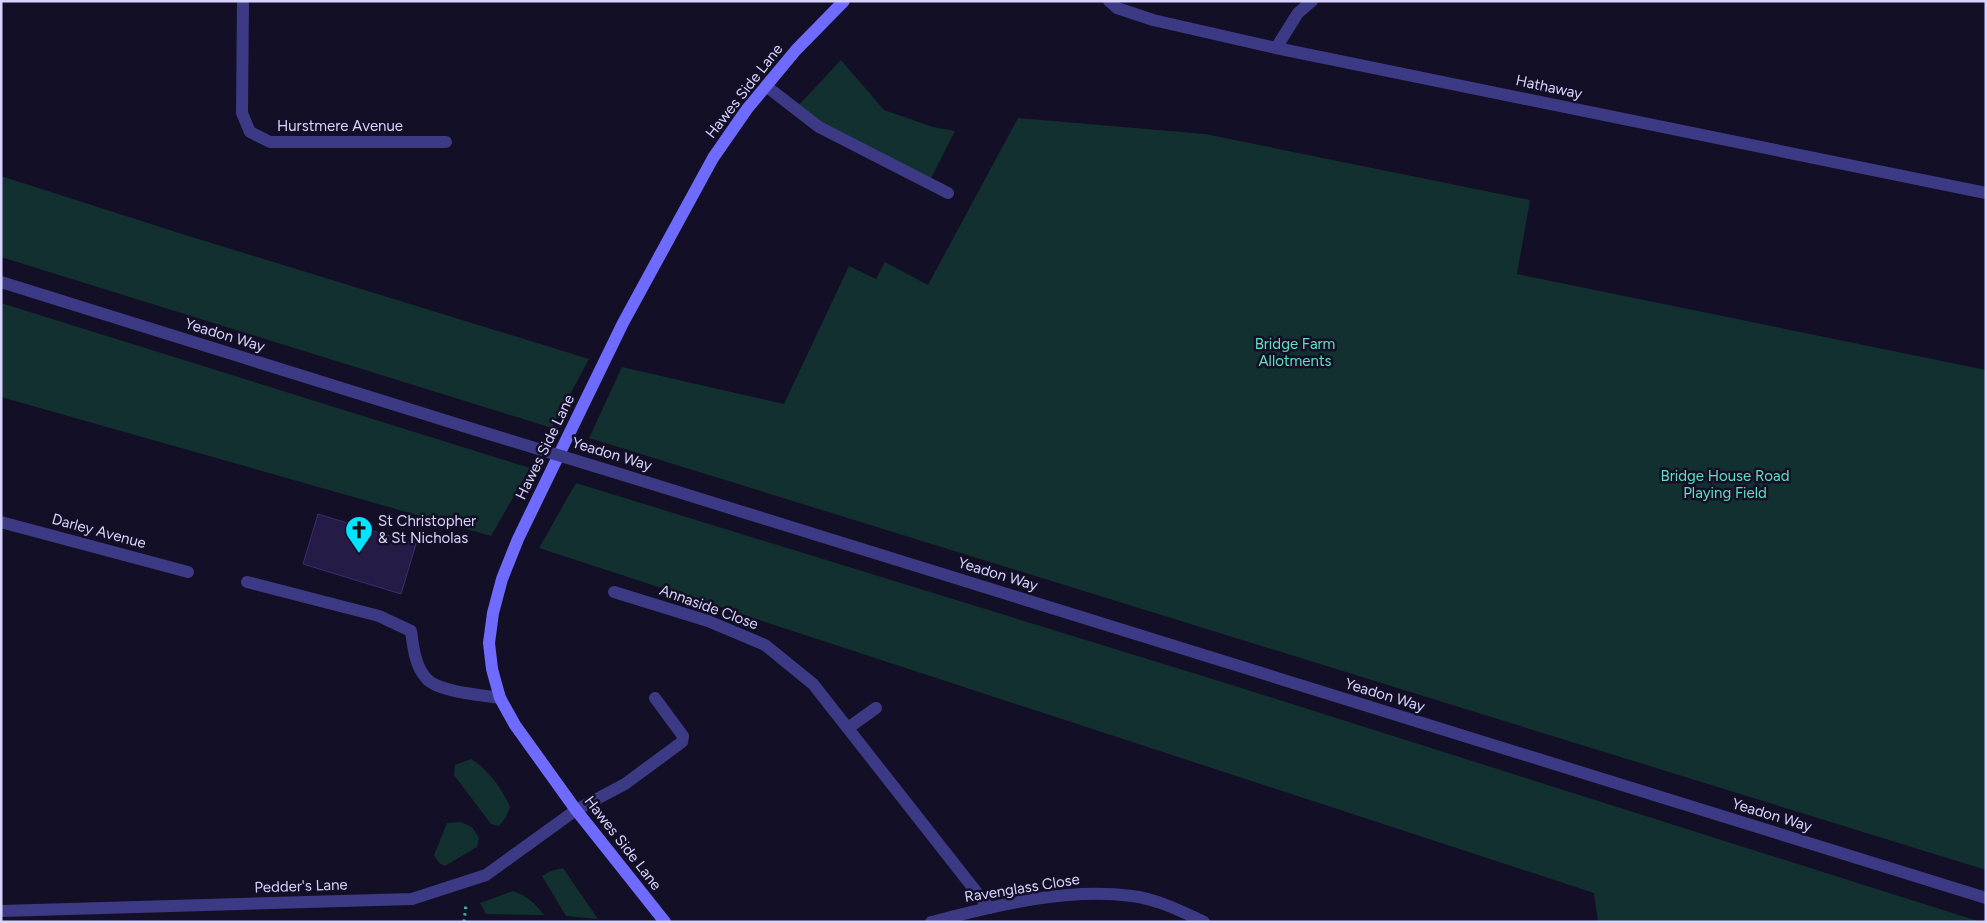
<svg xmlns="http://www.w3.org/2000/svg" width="1987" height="923" font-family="Figtree,sans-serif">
<rect width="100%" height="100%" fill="#130f26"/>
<!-- green -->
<g fill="#12302f">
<polygon points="841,60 884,110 933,127 955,131 929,182 795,109"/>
<polygon points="1018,118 1205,134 1530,200 1517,274 1986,370 1986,870 589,438 622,367 784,404 849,266 876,279 885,262 928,285"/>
<polygon points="1,176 179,233 589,359 552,428 1,257"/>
<polygon points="1,303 530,468 491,536 1,397"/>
<polygon points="576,483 1232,685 1981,922 1598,922 1594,893 539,548"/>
<path d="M 471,759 C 487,768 503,790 510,807 L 506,817 L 499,826 L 491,824 L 454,775 L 455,765 Z"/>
<polygon points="461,822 472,827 479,838 477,847 445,866 439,863 434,855 447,823"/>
<polygon points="563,868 598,919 566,916 542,876 551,871"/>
<path d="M 513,891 C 527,896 535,903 544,915 L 486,914 L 480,903 Z"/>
</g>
<!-- building -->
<polygon fill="#241b47" stroke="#3b2d73" points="318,514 416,544 401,594 303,564"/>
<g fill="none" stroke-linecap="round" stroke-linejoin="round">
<!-- path -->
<polyline stroke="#2fb8b0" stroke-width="3" stroke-dasharray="2.5 4" stroke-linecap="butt" points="464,922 466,904"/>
<!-- service -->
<g stroke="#3d3a85" stroke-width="12">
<polyline points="766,86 819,127 948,193"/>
<path d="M 247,582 L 379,616 L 411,631 C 413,646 415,666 426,678 C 437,692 482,695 500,698"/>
<polyline points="576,810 625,784 682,742 683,736 655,698"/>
</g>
<!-- minor -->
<g stroke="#3d3a85" stroke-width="12">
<polyline points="243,1 242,113 250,132 270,142 446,142"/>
<polyline points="1109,1 1117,8 1153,20 1276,48 1986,193"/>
<polyline points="1276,48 1298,13 1312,1"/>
<polyline points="1,522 188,572"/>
<polyline points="614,592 708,621 765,645 813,684 989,908"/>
<polyline points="848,728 876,708"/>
<path d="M 931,922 C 996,906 1065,887 1132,896 C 1157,899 1181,911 1204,922"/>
</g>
<!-- tertiary -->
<g stroke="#3d3a85" stroke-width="12">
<polyline points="1,282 463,426"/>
<polyline points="646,482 1986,898"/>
<polyline points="1,911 412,899 486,875 576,810"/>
</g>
<!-- secondary -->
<polyline stroke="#6f6bff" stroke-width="12" points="665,922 576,810 515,725 500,698 492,669 489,643 493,613 502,579 518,539 623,323 713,158 747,109 796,50 844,1"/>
<!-- tertiary-bridge -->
<polyline stroke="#3d3a85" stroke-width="12" points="463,426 646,482"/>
</g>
<!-- icons -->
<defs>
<symbol id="church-pin" viewBox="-11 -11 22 30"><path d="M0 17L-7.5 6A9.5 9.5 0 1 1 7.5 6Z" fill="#00e5ff" stroke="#130f26"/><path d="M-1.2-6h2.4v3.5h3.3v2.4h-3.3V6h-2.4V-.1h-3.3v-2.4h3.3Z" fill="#111"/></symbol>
</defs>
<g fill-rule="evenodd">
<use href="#church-pin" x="343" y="514" width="32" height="43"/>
</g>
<g text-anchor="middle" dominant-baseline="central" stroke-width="5" stroke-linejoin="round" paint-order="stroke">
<!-- street labels -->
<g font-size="15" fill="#d9d4ff" stroke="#130f26">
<text transform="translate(1549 87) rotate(12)">Hathaway</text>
<text transform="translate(744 91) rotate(-52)">Hawes Side Lane</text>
<text x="340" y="126">Hurstmere Avenue</text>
<text transform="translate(225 335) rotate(17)">Yeadon Way</text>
<text transform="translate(545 447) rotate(-64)">Hawes Side Lane</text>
<text transform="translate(612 454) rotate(17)">Yeadon Way</text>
<text transform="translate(99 531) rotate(15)">Darley Avenue</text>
<text transform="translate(998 574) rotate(17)">Yeadon Way</text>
<text transform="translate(709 607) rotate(20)">Annaside Close</text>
<text transform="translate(1385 695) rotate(17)">Yeadon Way</text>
<text transform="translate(1772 815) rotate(17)">Yeadon Way</text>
<text transform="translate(623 843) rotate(52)">Hawes Side Lane</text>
<text transform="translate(301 886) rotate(-2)">Pedder's Lane</text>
<text transform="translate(1022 888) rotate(-9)">Ravenglass Close</text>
</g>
<!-- park labels -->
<g font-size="15" fill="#5fe0c0" stroke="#130f26">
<text x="1295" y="344">Bridge Farm<tspan x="1295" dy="17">Allotments</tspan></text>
<text x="1725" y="476">Bridge House Road<tspan x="1725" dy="17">Playing Field</tspan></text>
</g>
<!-- poi labels -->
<g font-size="15" fill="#d9d4ff" stroke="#130f26" text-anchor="start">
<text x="378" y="521">St Christopher<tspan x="378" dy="17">&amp; St Nicholas</tspan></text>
</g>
</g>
<!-- border -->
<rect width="1987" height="923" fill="none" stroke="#d9d4ff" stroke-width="5"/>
</svg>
